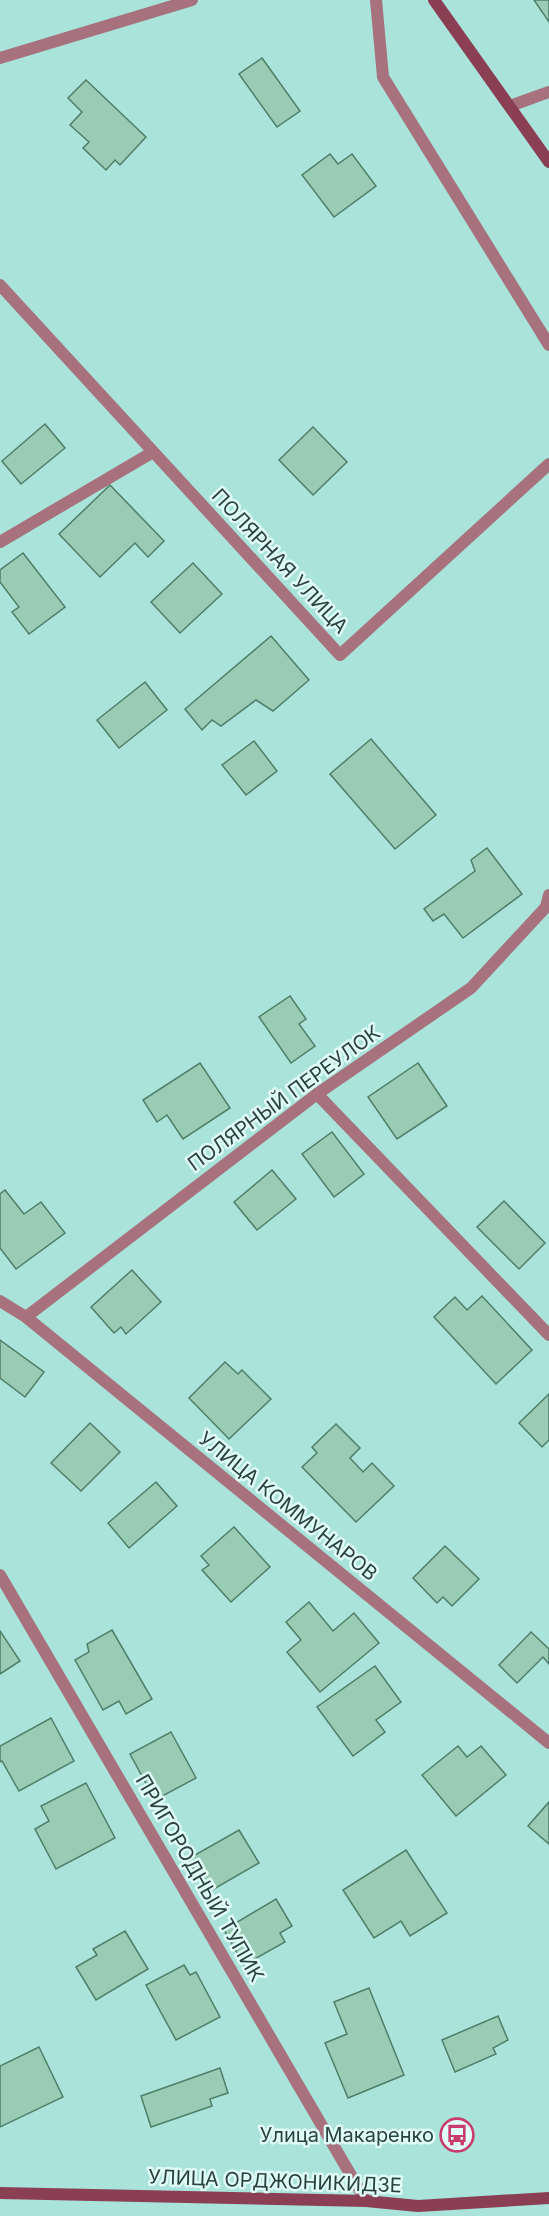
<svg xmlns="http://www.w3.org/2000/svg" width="549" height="2216" font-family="Inter,sans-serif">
<rect width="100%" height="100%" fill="#a9e3da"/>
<!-- building -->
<g fill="#9acbb4" stroke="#507e69" stroke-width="1.5">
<polygon points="534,0 549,0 549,22"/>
<polygon points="262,58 300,111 277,127 239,74"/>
<polygon points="86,80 146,137 120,165 115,160 106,170 83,148 89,142 70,125 82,112 68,98"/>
<polygon points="330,154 338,164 352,154 376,186 334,217 302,175"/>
<polygon points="45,424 65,448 21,484 2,461"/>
<polygon points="313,427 347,462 313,495 279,460"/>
<polygon points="110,485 164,541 148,557 135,543 100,577 59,534"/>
<polygon points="23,553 65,607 29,634 12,612 19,607 0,582 0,570"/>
<polygon points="193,563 222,594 180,633 151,602"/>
<polygon points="271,636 309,680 273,711 256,700 221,726 212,720 202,730 185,709"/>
<polygon points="145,682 167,710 119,748 97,720"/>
<polygon points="371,739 436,815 395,849 330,774"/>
<polygon points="254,741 277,771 246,795 222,765"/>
<polygon points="487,848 522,894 463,938 444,914 433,921 424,909 475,871 471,860"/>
<polygon points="290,996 306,1019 299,1024 315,1046 291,1063 259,1017"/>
<polygon points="200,1063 230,1108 183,1139 167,1115 157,1122 143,1100"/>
<polygon points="418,1063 447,1106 397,1139 368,1097"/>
<polygon points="332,1132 364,1174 334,1197 302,1154"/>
<polygon points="272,1170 296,1199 257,1230 234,1202"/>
<polygon points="5,1190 24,1214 41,1202 65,1233 16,1269 0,1248 0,1194"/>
<polygon points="504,1201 545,1243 519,1269 477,1227"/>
<polygon points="132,1270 161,1302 126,1334 121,1327 114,1333 91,1307"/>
<polygon points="482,1296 532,1350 496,1384 434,1317 455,1297 467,1310"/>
<polygon points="0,1340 44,1372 25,1397 0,1378"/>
<polygon points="225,1362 238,1374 242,1370 271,1399 229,1439 189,1398"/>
<polygon points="549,1394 549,1440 542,1447 519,1423"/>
<polygon points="90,1423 120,1452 81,1491 51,1463"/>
<polygon points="336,1424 360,1448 350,1458 363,1472 372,1463 394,1486 356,1522 302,1467 317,1453 312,1447"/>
<polygon points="156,1482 177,1506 129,1548 108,1523"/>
<polygon points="234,1527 270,1567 231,1602 202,1570 209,1565 201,1556"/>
<polygon points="445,1546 479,1579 452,1606 443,1597 437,1603 413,1578"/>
<polygon points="309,1602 333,1631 354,1613 379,1643 320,1692 287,1652 301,1640 286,1622"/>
<polygon points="112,1630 152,1699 126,1714 119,1701 103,1710 75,1660 89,1652 87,1644"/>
<polygon points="0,1631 20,1661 0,1674"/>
<polygon points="531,1632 549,1649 549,1664 543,1657 517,1683 499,1665"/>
<polygon points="375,1666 401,1702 376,1720 385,1732 353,1756 317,1707"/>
<polygon points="51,1718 74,1761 19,1791 2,1761 0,1762 0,1746"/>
<polygon points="171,1732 196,1778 155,1800 130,1754"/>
<polygon points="458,1746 467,1757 481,1746 506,1775 456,1816 422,1775"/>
<polygon points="86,1783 115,1838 56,1869 35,1829 49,1821 41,1806"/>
<polygon points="549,1802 549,1844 528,1826"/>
<polygon points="239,1830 259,1863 207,1893 188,1859"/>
<polygon points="406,1850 447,1913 410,1936 401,1921 374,1938 343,1890"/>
<polygon points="276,1899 292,1926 280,1933 285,1942 244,1965 224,1930"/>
<polygon points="125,1931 148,1969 96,2000 76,1967 97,1955 93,1949"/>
<polygon points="184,1965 190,1975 196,1972 220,2017 176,2040 146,1985"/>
<polygon points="369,1988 404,2075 348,2098 325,2043 347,2034 334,2002"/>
<polygon points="498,2016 508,2040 493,2048 496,2054 455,2072 442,2040"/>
<polygon points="39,2047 63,2097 0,2127 0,2066"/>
<polygon points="220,2068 228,2093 210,2099 212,2106 151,2127 141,2096"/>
</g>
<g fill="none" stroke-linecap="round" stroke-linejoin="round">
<!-- street -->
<g stroke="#a7717d" stroke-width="12">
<polyline points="376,0 383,77 549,345"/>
<polyline points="0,58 192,0"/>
<polyline points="510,106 549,92"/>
<polyline points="0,285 340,655 549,464"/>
<polyline points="0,542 153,452"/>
<polyline points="317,1094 549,1335"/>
<polyline points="0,1301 26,1317 549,1743"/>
<polyline points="26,1317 317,1094 471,988 546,907 549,895"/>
<polyline points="0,1575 366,2201"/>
</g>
<!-- secondary -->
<g stroke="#8b3f54" stroke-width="12">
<polyline points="434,0 549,162"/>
<polyline points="0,2193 366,2201 418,2206 549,2198"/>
</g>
</g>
<!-- icons -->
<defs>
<symbol id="bus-ring" viewBox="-11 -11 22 22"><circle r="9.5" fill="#e1fdf8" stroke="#c83b6a" stroke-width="1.5"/><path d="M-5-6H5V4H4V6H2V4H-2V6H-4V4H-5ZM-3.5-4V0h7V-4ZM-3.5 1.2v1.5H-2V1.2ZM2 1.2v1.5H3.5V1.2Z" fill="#c83b6a"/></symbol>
</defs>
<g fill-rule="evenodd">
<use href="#bus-ring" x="438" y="2116" width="38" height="38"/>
</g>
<g text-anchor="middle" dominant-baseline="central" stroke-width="5" stroke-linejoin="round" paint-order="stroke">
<!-- street labels -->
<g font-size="20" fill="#2a423f" stroke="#e1fdf8">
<text transform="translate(280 561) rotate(47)">ПОЛЯРНАЯ УЛИЦА</text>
<text transform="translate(284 1098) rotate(-36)">ПОЛЯРНЫЙ ПЕРЕУЛОК</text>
<text transform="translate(288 1506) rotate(39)">УЛИЦА КОММУНАРОВ</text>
<text transform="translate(200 1878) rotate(60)">ПРИГОРОДНЫЙ ТУПИК</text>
<text transform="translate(275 2181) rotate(2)">УЛИЦА ОРДЖОНИКИДЗЕ</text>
</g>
<!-- poi labels -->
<g font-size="20" fill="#2a423f" stroke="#e1fdf8" text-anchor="end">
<text x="434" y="2135">Улица Макаренко</text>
</g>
</g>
</svg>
